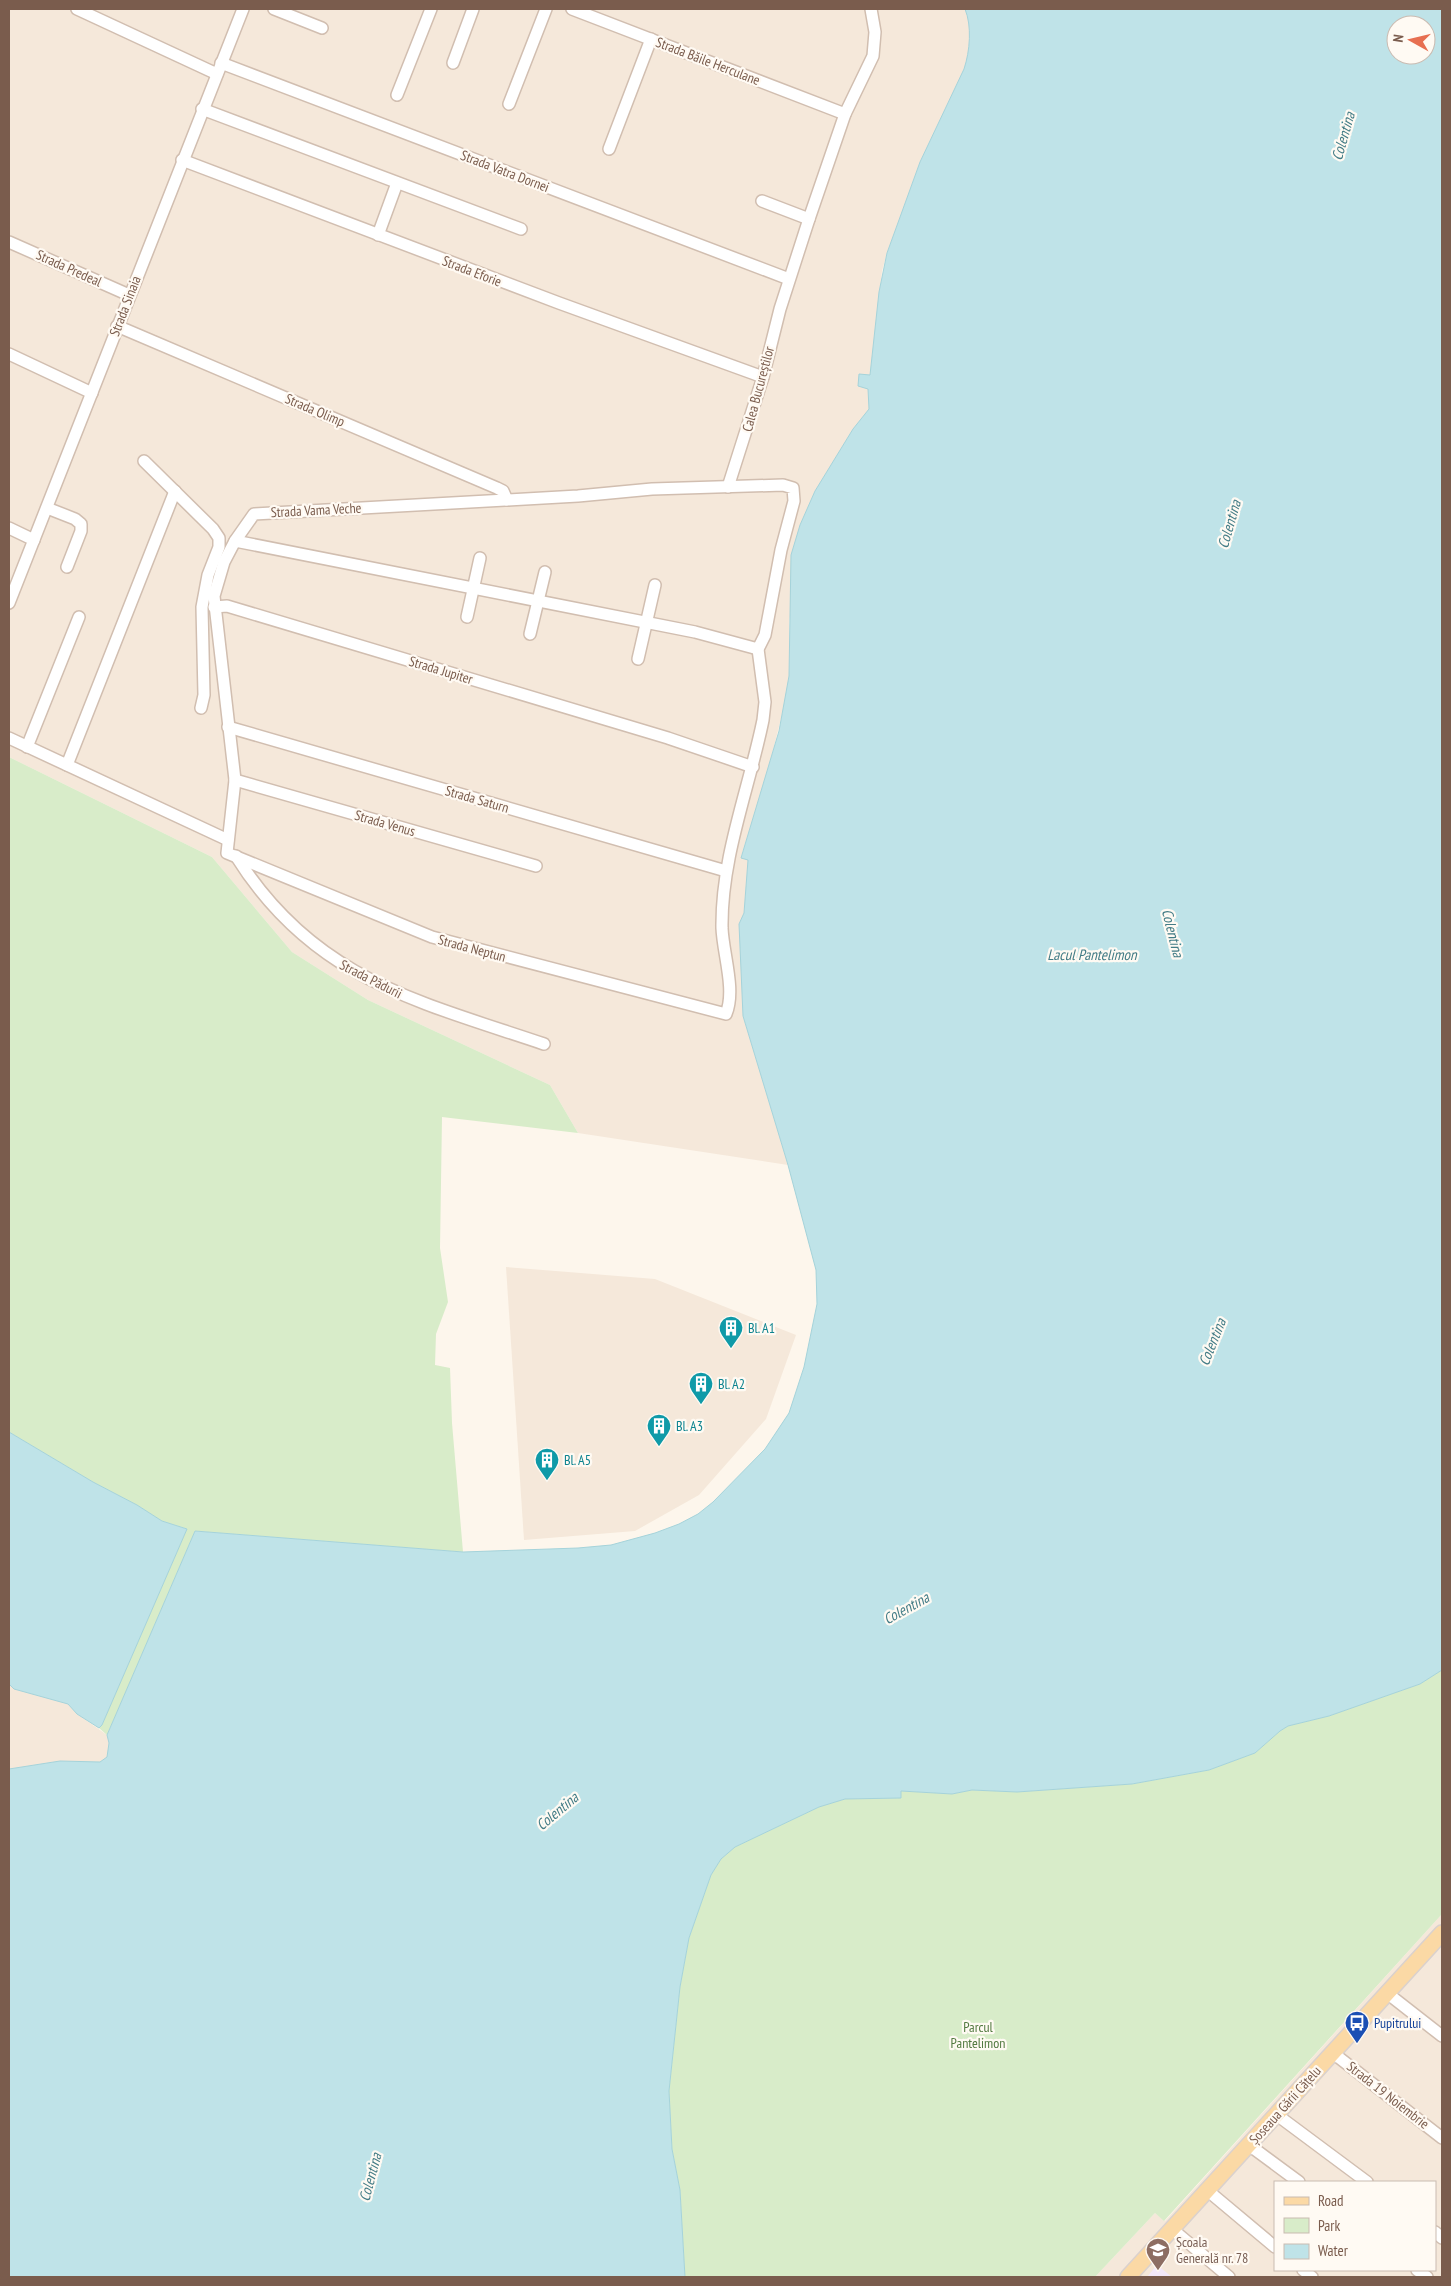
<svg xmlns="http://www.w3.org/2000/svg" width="1451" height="2286" font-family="'PT Sans Narrow',sans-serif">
<rect width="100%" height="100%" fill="#fdf6ec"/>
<!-- residential -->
<g fill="#f5e8da" fill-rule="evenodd">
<polygon points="9,9 965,9 970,22 969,53 964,69 920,162 887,253 882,271 870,375 858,385 868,389 869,409 853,429 815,491 789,621 789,676 785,702 769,767 741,857 748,860 744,913 739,924 743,1016 788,1165 578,1133 550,1085 368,1000 292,952 212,857 9,757"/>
<polygon points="506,1267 655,1279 796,1335 766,1419 699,1495 635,1531 524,1540"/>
<polygon points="9,1684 15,1689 68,1704 77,1714 107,1735 109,1743 107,1757 100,1762 60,1761 9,1769"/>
<path d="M 1442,1914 L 1442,2277 L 1095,2277 L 1155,2213 L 1165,2221 ZM 1275,2182 L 1435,2182 L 1435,2270 L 1275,2270 Z"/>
</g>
<!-- education -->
<polygon fill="#f3e8fa" points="1157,2265 1172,2277 1147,2277"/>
<!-- green -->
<g fill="#d8ecc9">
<polygon points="9,757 212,857 292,952 368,1000 550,1085 578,1133 442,1117 440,1248 448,1302 436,1334 435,1365 450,1368 452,1423 463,1552 195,1531 107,1735 99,1728 102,1725 187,1529 162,1521 137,1505 93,1482 9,1432"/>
<polygon points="1442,1670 1442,1914 1164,2221 1155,2213 1095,2277 685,2277 680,2190 672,2149 669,2091 680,1987 689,1938 711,1875 721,1859 735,1847 819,1807 845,1799 901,1798 900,1791 952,1794 972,1790 1017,1792 1132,1784 1209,1770 1255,1753 1280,1731 1288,1726 1329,1716 1420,1684"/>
</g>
<!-- water -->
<g fill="#bfe3e8" stroke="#a5d3da" fill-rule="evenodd">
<path d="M 965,9 L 1442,9 L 1442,1670 L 1420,1684 L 1329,1716 L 1288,1726 L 1280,1731 L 1255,1753 L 1209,1770 L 1132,1784 L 1017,1792 L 972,1790 L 952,1794 L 901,1791 L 901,1798 L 845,1799 L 819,1807 L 735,1847 L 721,1859 L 711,1875 L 689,1938 L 680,1987 L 669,2091 L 672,2149 L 680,2190 L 685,2277 L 9,2277 L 9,1769 L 60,1761 L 100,1762 L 107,1757 L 109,1743 L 107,1735 L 195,1531 L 463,1552 L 578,1548 L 611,1545 L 655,1533 L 679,1524 L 698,1514 L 713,1502 L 765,1449 L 789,1413 L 804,1367 L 817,1304 L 816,1270 L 788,1165 L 743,1016 L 739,924 L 744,913 L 748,860 L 741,858 L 779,731 L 789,676 L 791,555 L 800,525 L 815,491 L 853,429 L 869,409 L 868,389 L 858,386 L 859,374 L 870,375 L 879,292 L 887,253 L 920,162 L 964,69 C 970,51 972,26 965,9 ZM 1396,25 L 1426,25 L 1426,55 L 1396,55 Z"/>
<polygon points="9,1432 93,1482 137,1505 162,1521 187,1529 102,1725 99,1728 77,1714 68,1704 14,1689 9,1684"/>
</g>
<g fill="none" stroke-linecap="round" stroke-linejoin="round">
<defs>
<g id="minor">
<polyline points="77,9 217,74"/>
<polyline points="274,9 322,28"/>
<polyline points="572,9 845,114"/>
<polyline points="221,63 789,279"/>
<polyline points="453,63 473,9"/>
<polyline points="397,95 431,9"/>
<polyline points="509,104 546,9"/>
<polyline points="202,109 521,229"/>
<polyline points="609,149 651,39"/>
<polyline points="182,160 559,303 763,377"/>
<polyline points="762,201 809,219"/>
<polyline points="378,235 397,183"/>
<polyline points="9,242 129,295"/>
<polyline points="117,326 497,488 503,491 507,500"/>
<polyline points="9,354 92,393"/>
<polyline points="144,461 213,529 219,538 219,547 208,575 202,607 204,695 201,708"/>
<path d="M 783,485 L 793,488 L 794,501 L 781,550 L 765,635 L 758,649 L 765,702 L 763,720 C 749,789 721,857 722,928 C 723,954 736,990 726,1014 L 432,937 L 227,853 L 235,780 L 214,596 L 224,562 L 235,541 L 254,514 L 578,496 L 652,489 Z"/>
<polyline points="728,487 763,377 780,309 809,219 845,114 873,56 875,32 871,9"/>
<polyline points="47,508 75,519 81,524 81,531 67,567"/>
<polyline points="9,528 34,540"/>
<polyline points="235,541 695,632 758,649"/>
<polyline points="9,603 243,9"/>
<polyline points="214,607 227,606 668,738 753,767"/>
<polyline points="467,617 480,558"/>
<polyline points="530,634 545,572"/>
<polyline points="638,659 655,585"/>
<polyline points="228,727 726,871"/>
<polyline points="9,738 228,840"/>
<polyline points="27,747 79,617"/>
<polyline points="67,765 175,491"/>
<polyline points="235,780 536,866"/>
<path d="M 236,856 C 313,979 417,1001 544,1044"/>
<polyline points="1387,1993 1442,2036"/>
<polyline points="1333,2053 1442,2138"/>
<polyline points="1277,2115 1367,2182"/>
<polyline points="1249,2145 1299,2182"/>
<polyline points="1207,2190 1275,2247"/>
<polyline points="1172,2229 1229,2277"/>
<polyline points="1435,2232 1442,2238"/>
<polyline points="1303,2270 1312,2277"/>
<polyline points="1417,2270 1427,2277"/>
</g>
<polyline id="major" points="1128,2277 1442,1933"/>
</defs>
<!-- minor casing -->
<use href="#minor" stroke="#d1beb0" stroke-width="14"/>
<!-- major casing -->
<use href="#major" stroke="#dad1cd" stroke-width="18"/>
<!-- minor -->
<use href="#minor" stroke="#fff" stroke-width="11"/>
<!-- major -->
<use href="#major" stroke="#fbd9a5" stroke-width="15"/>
</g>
<!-- icons -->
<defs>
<symbol id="building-pin" viewBox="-11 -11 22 30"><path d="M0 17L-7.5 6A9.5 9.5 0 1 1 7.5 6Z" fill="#0f9aa8" stroke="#fffaf3"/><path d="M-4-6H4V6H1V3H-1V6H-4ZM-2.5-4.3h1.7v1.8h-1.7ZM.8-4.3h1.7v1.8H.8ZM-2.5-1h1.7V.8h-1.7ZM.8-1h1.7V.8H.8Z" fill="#fff"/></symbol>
<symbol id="bus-pin" viewBox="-11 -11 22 30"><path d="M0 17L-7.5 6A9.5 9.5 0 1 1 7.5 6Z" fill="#1a4fb4" stroke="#fffaf3"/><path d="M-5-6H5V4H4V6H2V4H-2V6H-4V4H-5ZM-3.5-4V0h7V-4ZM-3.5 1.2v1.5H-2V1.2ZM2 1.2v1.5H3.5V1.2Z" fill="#fff"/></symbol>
<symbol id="school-pin" viewBox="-11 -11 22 30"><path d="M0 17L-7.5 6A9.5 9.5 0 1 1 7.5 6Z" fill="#8d6e63" stroke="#fffaf3"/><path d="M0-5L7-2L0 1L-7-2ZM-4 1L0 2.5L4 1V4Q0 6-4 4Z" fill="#fff"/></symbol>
</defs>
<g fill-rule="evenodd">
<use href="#building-pin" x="717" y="1314" width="28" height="38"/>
<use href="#building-pin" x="687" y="1370" width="28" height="38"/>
<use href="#building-pin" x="645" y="1412" width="28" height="38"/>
<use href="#building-pin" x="533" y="1446" width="28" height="38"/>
<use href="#bus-pin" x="1343" y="2009" width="28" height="38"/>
<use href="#school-pin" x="1144" y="2236" width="28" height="38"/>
</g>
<g text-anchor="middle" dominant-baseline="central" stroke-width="4.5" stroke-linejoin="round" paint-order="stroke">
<!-- street labels -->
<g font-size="14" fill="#7a5c4d" stroke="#fffaf3">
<text transform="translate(708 61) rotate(21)">Strada Băile Herculane</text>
<text transform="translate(505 171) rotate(21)">Strada Vatra Dornei</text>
<text transform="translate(69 268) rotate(24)">Strada Predeal</text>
<text transform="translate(472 271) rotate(21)">Strada Eforie</text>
<text transform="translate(125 306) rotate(-69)">Strada Sinaia</text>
<text transform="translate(758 389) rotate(-75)">Calea Bucureștilor</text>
<text transform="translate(315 410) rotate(23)">Strada Olimp</text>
<text transform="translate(316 510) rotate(-3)">Strada Vama Veche</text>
<text transform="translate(441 670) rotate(17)">Strada Jupiter</text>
<text transform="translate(477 799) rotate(16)">Strada Saturn</text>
<text transform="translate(385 823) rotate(16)">Strada Venus</text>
<text transform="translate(472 948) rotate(15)">Strada Neptun</text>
<text transform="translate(371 979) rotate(27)">Strada Pădurii</text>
<text transform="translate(1388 2095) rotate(38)">Strada 19 Noiembrie</text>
<text transform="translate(1285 2105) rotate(-48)">Șoseaua Gării Cățelu</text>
</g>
<!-- culture labels -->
<g font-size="14" fill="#0d838f" stroke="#fffaf3" text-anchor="start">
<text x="748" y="1328">Bl. A1</text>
<text x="718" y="1384">Bl. A2</text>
<text x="676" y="1426">Bl. A3</text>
<text x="564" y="1460">Bl. A5</text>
</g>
<!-- transit labels -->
<g font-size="14" fill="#164399" stroke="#fffaf3" text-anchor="start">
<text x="1374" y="2023">Pupitrului</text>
</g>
<!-- park labels -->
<g font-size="14" fill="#537a41" stroke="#fffaf3">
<text x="978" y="2027">Parcul<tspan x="978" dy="16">Pantelimon</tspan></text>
</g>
<!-- education labels -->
<g font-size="14" fill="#785e54" stroke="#fffaf3" text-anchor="start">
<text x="1176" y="2242">Școala<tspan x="1176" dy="16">Generală nr. 78</tspan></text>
</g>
<!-- water labels -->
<g font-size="15" font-style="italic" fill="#437c86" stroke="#fffaf3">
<text transform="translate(1343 136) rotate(-74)">Colentina</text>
<text transform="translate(1229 524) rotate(-74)">Colentina</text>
<text transform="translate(1173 933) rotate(76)">Colentina</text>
<text x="1092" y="954">Lacul Pantelimon</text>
<text transform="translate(1212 1342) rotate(-68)">Colentina</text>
<text transform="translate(906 1608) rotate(-29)">Colentina</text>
<text transform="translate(557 1811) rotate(-40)">Colentina</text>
<text transform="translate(370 2177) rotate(-75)">Colentina</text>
</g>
</g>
<!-- border -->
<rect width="1451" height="2286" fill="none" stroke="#7a5c4d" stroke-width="20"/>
<!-- legend -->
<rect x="1274" y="2181" width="162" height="90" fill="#fffaf3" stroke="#cabbb1"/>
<rect x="1284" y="2197" width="25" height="8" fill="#fbd9a5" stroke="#cabbb1"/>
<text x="1318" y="2206" font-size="15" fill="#7a5c4d">Road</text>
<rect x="1284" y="2218" width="25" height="15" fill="#d8ecc9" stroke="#cabbb1"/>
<text x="1318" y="2231" font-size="15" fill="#7a5c4d">Park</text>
<rect x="1284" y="2244" width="25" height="15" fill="#bfe3e8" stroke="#cabbb1"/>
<text x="1318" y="2256" font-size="15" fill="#7a5c4d">Water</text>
<!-- north arrow -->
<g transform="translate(1411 40) rotate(278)"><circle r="24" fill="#fffaf3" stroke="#cabbb1"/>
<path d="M0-4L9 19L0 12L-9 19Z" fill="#e76f51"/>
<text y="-8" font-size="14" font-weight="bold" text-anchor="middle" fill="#7a5c4d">N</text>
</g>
</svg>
